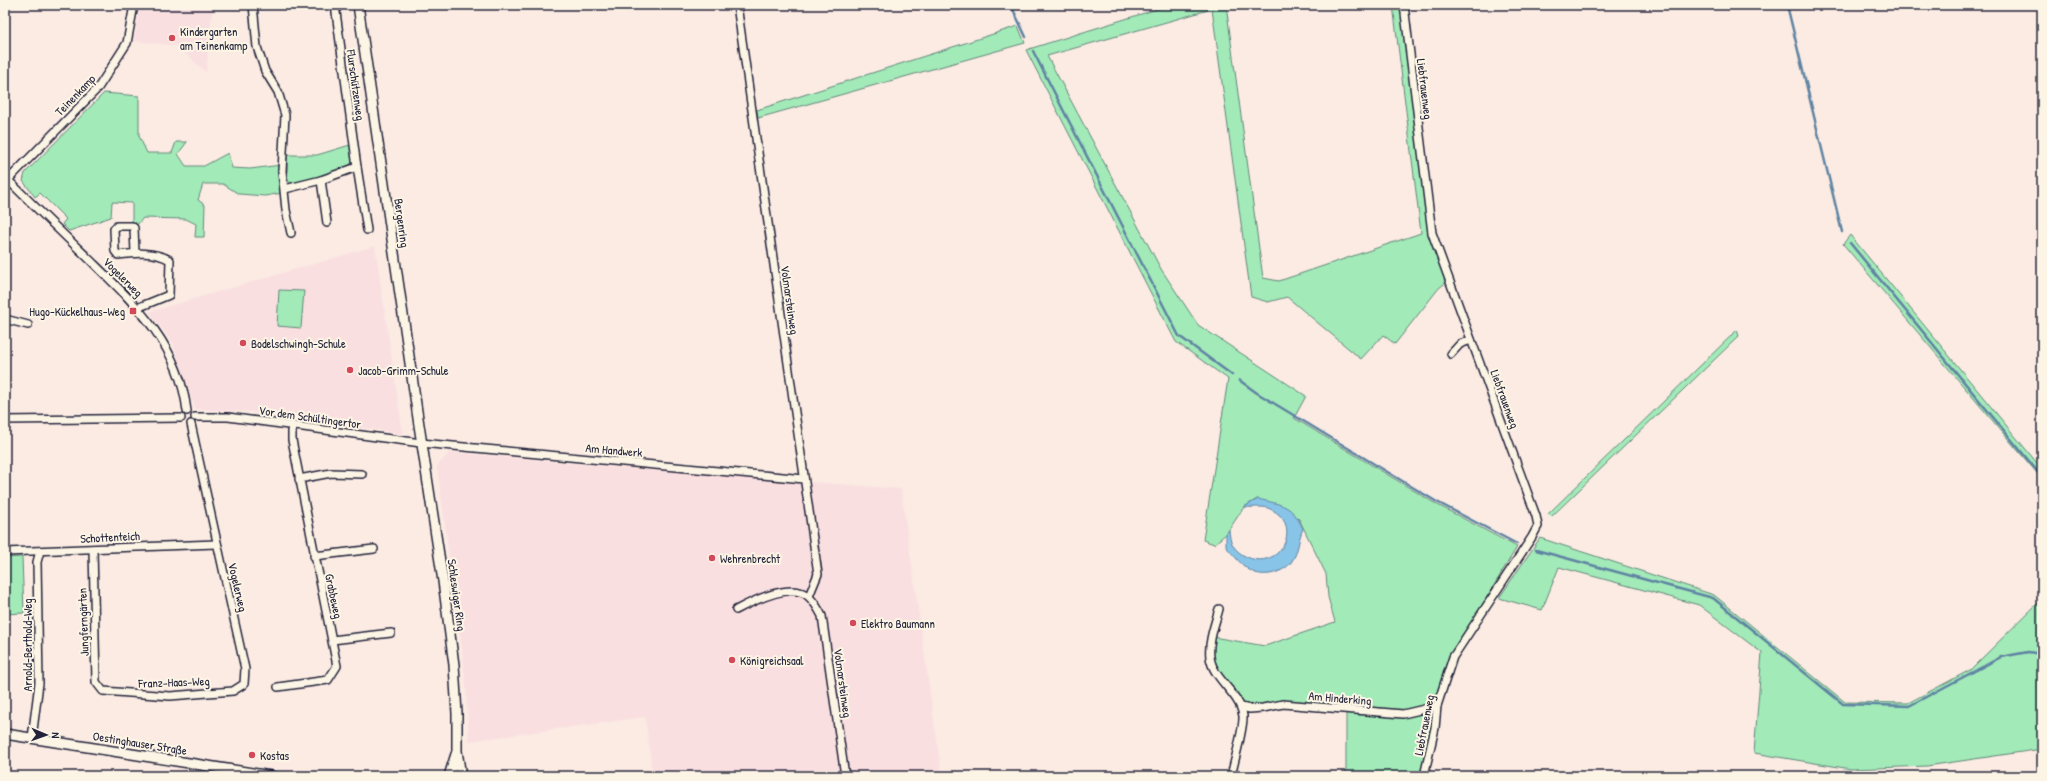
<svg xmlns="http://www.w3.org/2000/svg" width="2047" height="781" font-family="'Patrick Hand',sans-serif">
<rect width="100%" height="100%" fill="#fbebe3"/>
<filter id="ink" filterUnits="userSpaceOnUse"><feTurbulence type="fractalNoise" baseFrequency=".025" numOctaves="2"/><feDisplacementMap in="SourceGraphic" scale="8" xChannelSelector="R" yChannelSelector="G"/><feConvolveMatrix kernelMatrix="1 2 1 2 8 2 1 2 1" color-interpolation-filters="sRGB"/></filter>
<g filter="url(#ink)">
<!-- built -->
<g fill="#fadfe1">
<polygon points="140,5 213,5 206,72 177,46 134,41"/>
<polygon points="375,246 403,434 264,413 195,409 173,343 149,312"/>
<polygon points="450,452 611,467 901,489 942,776 653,776 645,717 469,741 466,686 462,649 437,466"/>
</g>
<!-- green -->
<g fill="#a2eab8" stroke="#62867a">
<polygon points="1170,5 1226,5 1263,278 1279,281 1421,233 1393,5 1403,5 1431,234 1448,281 1439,288 1395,344 1383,335 1361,359 1287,297 1268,302 1251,297 1212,9 1047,56 1161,269 1198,325 1306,396 1294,418 1436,504 1517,547 1451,657 1436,704 1403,713 1283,703 1263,708 1241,706 1215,668 1211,657 1213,637 1265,646 1335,622 1328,597 1326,574 1299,519 1257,499 1244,507 1226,534 1214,544 1203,540 1228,379 1176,342 1026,50"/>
<polygon points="1018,26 1025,43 758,118 757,110"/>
<polygon points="104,93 139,96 139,136 147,153 172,153 176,142 187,142 178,154 186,166 204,166 228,153 232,168 250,169 281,165 282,193 265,196 239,194 223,184 203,184 198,200 205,205 204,237 195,237 196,224 186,219 143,218 137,225 132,224 132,203 112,202 111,217 69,231 62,224 66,219 40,193 35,197 23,181 25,173"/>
<polygon points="350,145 352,162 346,169 294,183 289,182 287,178 287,155 317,155"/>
<polygon points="1850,235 2042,469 2042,479 1843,244"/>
<polygon points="279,290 304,291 301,328 277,326"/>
<polygon points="1737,330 1739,336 1551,517 1548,514"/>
<polygon points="1540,538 1714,595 1845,702 1908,703 1970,670 2042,599 2042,749 1927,766 1851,769 1754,753 1762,653 1699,605 1559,567 1542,610 1499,598"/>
<polygon points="22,557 24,613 5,614 5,558"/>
<polygon points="1436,707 1423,776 1346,776 1346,710 1403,715"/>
</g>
<!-- water -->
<path fill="#87c4e7" stroke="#5f83a2" d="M 1258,499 C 1282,505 1292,504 1303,529 C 1298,539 1299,551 1292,561 C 1285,572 1266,578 1253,572 C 1242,567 1234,555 1226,547 L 1226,534 L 1229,530 C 1230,541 1232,548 1243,555 C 1279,576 1307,523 1268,508 C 1262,506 1251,508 1244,507 Z"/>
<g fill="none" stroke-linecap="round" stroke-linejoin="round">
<!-- stream -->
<g stroke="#5f83a2" stroke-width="2.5">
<polyline points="1011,5 1026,37"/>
<polyline points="1787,5 1842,232"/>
<polyline points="1033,51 1179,336 1232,375"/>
<polyline points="1850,243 2042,477"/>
<polyline points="1239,380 1257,393 1437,502 1517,544"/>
<polyline points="1536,550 1713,598 1843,704 1909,706 2001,657 2028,652 2042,654"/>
</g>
<defs>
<g id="street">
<polyline points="253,5 257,47 265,71 278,92 285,115 282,171 286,210 291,233"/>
<polyline points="737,5 818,574 809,596"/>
<polyline points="1404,5 1432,233 1536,516 1538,526 1532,537 1453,657 1437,706 1435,728 1424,776"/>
<polyline points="357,167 367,230"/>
<path d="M 8,180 C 34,206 60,231 87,257 C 133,302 179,343 187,411"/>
<polyline points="321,180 327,223"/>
<polyline points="5,183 98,88 127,43 134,5"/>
<polyline points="285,189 321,180 357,167 335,5"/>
<path d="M 135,253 L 134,228 L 132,226 L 117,226 L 114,229 L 115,251 L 118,255 C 135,253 154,251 170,260 L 169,295 L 137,308"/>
<polyline points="5,319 28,325"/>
<polyline points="1451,354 1460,344 1471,340"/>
<polyline points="195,417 228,417 421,443 804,479"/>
<polyline points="5,420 181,418"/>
<polyline points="299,479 331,473 362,474"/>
<polyline points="93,549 96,682 103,691 170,696 233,691 244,684 245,669 191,424"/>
<polyline points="5,552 216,544"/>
<polyline points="314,556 374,549"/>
<path d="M 1219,609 C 1215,624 1208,642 1210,657 C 1213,680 1240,693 1243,716 C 1244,727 1234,763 1231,776"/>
<path d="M 736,610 C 753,601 794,580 810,598 C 815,603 819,610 822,616 L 845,776"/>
<polyline points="332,640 391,633"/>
<polyline points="278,687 328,680 337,666 292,440 292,425"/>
<polyline points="1241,707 1250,709 1263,708 1283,704 1403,714 1437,706"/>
<polyline points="32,738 39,683 37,562 40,551"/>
</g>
<g id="secondary">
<polyline points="358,5 419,425 443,581 454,665 457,714 457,751 461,776"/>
<polyline points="5,734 271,776"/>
<polyline points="449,776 456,754"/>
</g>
</defs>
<!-- street casing -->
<use href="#street" stroke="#22223b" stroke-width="10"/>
<!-- secondary casing -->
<use href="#secondary" stroke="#22223b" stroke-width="12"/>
<!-- street -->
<use href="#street" stroke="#fcf5e5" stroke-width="7"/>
<!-- secondary -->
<use href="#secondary" stroke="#fcf5e5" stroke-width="9"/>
</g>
</g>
<!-- markers -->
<g fill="#d1495b" stroke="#fcf5e5" stroke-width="1.5">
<circle cx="172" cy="38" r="4"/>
<rect x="129" y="307" width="8" height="8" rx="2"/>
<circle cx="243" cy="343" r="4"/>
<circle cx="350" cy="370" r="4"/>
<circle cx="712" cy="558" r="4"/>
<circle cx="853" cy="623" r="4"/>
<circle cx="732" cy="660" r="4"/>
<circle cx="252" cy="755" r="4"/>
</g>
<g text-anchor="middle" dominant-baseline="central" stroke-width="4" stroke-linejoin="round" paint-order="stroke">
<!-- poi labels -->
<g font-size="12" fill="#22223b" stroke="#fcf5e5" text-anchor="start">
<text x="180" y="31">Kindergarten<tspan x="180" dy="14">am Teinenkamp</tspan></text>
<text x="125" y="311" text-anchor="end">Hugo-Kückelhaus-Weg</text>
<text x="251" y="343">Bodelschwingh-Schule</text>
<text x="358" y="370">Jacob-Grimm-Schule</text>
<text x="720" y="558">Wehrenbrecht</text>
<text x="861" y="623">Elektro Baumann</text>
<text x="740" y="660">Königreichsaal</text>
<text x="260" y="755">Kostas</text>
</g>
<!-- street labels -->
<g font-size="12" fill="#22223b" stroke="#fcf5e5">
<text transform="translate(356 85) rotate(82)">Flurschützenweg</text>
<text transform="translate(1425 89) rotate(83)">Liebfrauenweg</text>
<text transform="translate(75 95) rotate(-46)">Teinenkamp</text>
<text transform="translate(402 223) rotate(82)">Bergenring</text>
<text transform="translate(123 277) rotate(45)">Vogelerweg</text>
<text transform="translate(790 300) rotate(82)">Volmarsteinweg</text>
<text transform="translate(1505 399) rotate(70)">Liebfrauenweg</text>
<text transform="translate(310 417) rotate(8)">Vor dem Schültingertor</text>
<text transform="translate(614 450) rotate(5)">Am Handwerk</text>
<text transform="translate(110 537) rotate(-3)">Schottenteich</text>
<text transform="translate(238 587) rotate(77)">Vogelerweg</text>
<text transform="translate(457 595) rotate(82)">Schleswiger Ring</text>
<text transform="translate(334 596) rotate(78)">Grabbeweg</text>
<text transform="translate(83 622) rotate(-92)">Jungferngärten</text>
<text transform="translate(27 645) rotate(-90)">Arnold-Berthold-Weg</text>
<text transform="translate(174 682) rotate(-2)">Franz-Haas-Weg</text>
<text transform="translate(843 683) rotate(82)">Volmarsteinweg</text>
<text transform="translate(1340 698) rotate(5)">Am Hinderking</text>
<text transform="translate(1424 725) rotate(-79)">Liebfrauenweg</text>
<text transform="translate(140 743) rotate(9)">Oestinghauser Straße</text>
</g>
</g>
<!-- margin -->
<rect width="2047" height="781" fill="none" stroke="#fcf5e5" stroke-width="20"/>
<rect x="10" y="10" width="2027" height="761" fill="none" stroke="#22223b" stroke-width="1.5" filter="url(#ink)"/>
<!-- north arrow -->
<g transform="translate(46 735) rotate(92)" stroke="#fcf5e5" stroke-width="3" paint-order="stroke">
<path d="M0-3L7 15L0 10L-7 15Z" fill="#22223b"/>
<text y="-6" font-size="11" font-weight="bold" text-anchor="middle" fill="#22223b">N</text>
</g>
</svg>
